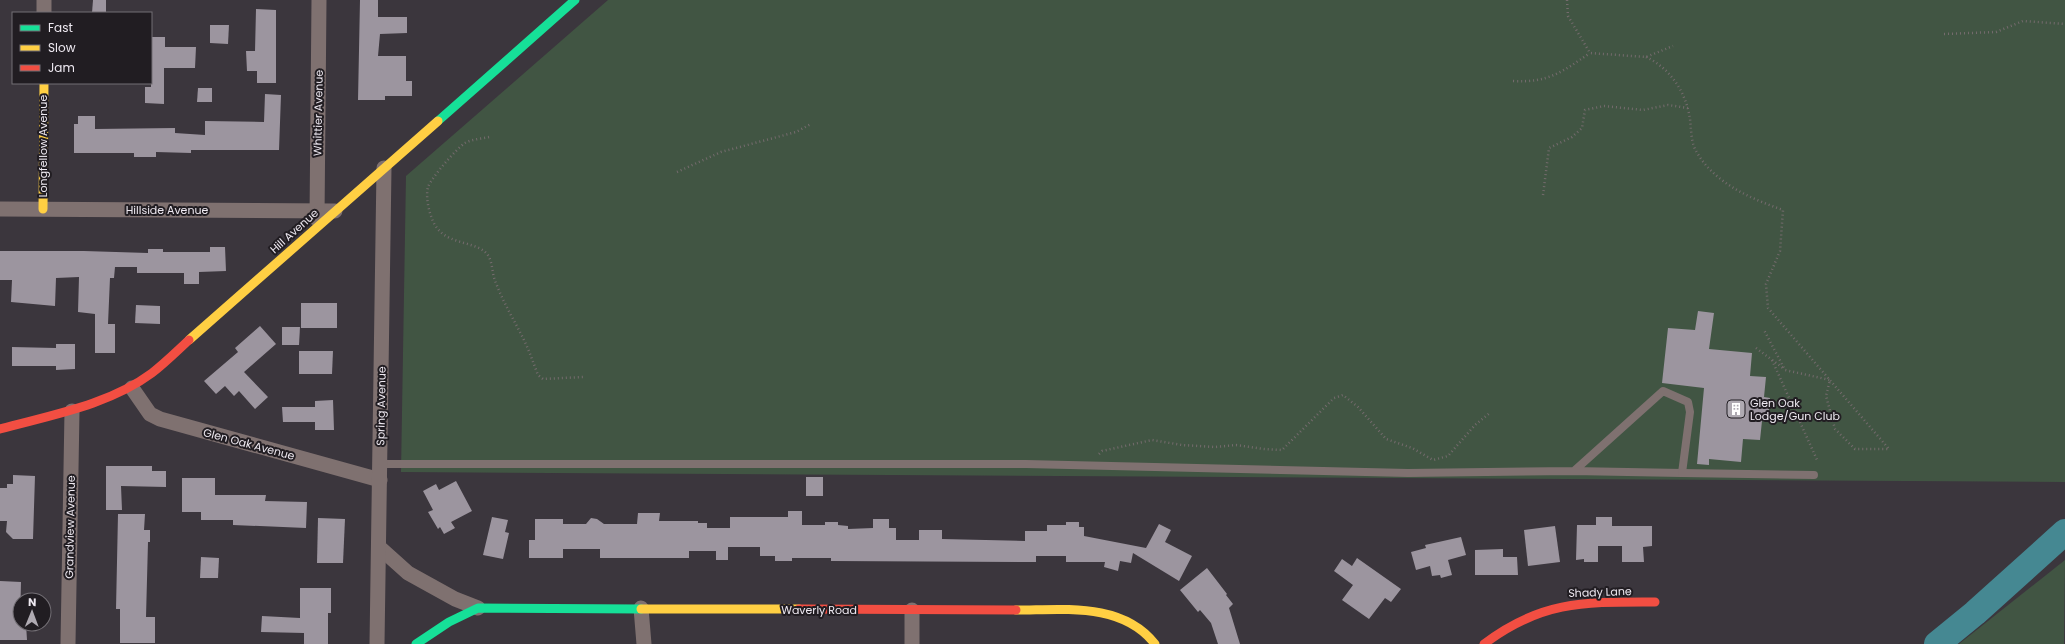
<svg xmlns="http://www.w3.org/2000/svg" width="2065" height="644" font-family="Poppins,sans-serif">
<rect width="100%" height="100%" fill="#3b363d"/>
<!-- green -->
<g fill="#415543">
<polygon points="608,0 2065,0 2065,482 401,472 406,176"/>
<polygon points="2065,560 2064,644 1959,644"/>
</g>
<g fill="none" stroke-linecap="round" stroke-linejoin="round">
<!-- river -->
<polyline stroke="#458892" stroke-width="26" points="1937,644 1975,613 2065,532"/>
</g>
<!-- building -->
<g fill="#9c959f">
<polygon points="93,0 106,0 106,13 92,13"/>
<polygon points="360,0 378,0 378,17 407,17 407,33 380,34 378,56 406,56 406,81 412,81 412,96 385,96 385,100 358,100"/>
<polygon points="256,9 276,10 276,83 257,83 257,71 247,71 246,51 255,51"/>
<polygon points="210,25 229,25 228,44 210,43"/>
<polygon points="151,37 165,37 165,47 196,47 195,68 164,68 164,104 145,103 145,87 151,87"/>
<polygon points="198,88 212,88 212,102 197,102"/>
<polygon points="265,94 281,95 279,150 191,150 191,153 156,152 156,157 134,157 134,153 74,153 74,124 78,124 78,116 95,116 95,129 175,128 175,133 205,135 205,121 264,122"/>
<polygon points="210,247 225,247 226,271 199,272 199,284 184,284 184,273 137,273 137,267 115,267 114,278 110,278 108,324 115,324 115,353 95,353 95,314 78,312 79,277 56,278 55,306 11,302 12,280 0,280 0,251 84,251 148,253 148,249 163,249 163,252 210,252"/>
<rect x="301" y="303" width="36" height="25"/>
<polygon points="136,305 160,306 160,324 135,323"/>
<polygon points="1698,311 1714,313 1709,349 1752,353 1750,376 1766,377 1764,397 1770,398 1768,422 1762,421 1760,440 1743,439 1741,462 1709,459 1709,465 1697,464 1704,388 1662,383 1668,328 1695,330"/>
<polygon points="260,326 276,344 244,372 268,397 255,409 239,391 234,396 225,386 216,394 204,381 238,352 235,348"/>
<polygon points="282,327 300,327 299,345 282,345"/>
<polygon points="56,344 75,344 75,369 56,370 56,366 12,366 12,347 56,348"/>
<polygon points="299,351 333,351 332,374 299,374"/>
<polygon points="333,400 334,430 315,430 315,422 283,422 282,407 315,407 315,401"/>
<polygon points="106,466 152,466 152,471 166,471 166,487 121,486 122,510 106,510"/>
<polygon points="13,475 35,476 33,539 13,539 6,532 7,521 0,521 0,488 7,488 7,484 13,484"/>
<rect x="806" y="477" width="17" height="19"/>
<polygon points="182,478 215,478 215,495 266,495 265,501 307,502 306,528 233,525 233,520 201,520 201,512 182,512"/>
<polygon points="456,481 472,511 451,522 455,528 444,534 440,527 438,529 428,512 433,510 423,491 436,484 439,490"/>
<polygon points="788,511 802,511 802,525 825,525 825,522 838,522 838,525 848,526 848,529 873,528 873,519 889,519 889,528 896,528 896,540 919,540 919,530 942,530 942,539 1025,541 1025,531 1047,531 1047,525 1066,525 1066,522 1079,522 1079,527 1084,527 1084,536 1146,548 1159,524 1171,530 1165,542 1192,556 1179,581 1133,553 1131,563 1120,561 1118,571 1104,567 1105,562 1066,562 1066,556 1036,556 1036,562 831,561 831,558 792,558 792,561 775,561 775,556 760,556 760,547 728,547 728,560 716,560 716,551 689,551 689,558 600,558 600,549 563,549 563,558 529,558 529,540 535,540 535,519 563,519 563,524 586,524 591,518 597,519 604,524 637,524 638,513 660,513 659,521 698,521 698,523 707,523 707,528 730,528 730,517 788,517"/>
<polygon points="118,514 145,514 144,530 150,530 150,542 148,542 146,617 155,617 155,643 120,643 120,609 116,609"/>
<polygon points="492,517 508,520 505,532 509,533 503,559 483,555"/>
<polygon points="1596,517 1612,517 1612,526 1652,526 1652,546 1643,547 1644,562 1622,562 1622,546 1598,546 1598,562 1584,562 1584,559 1576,560 1577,525 1596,525"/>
<polygon points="318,518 345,519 343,563 317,563"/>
<polygon points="1555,526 1560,562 1528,566 1524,530"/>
<polygon points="1461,537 1466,555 1448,560 1452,575 1441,578 1440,575 1432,576 1430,566 1416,570 1411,552 1426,548 1425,545"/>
<polygon points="1503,549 1503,557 1517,557 1518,575 1475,575 1475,550"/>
<polygon points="201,557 219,558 218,578 200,578"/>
<polygon points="1357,558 1401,589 1391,602 1385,598 1369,619 1342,600 1353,585 1334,571 1342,559 1352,566"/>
<polygon points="1207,568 1227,594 1226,595 1233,604 1229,608 1240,644 1218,644 1211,623 1200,610 1198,612 1180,590"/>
<polygon points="0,581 21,582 20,624 26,624 27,640 0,640"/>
<polygon points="300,588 331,588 331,613 328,613 328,644 304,644 304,633 261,632 262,616 300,618"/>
</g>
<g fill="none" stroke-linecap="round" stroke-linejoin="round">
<!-- path -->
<g stroke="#746b6d" stroke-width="2.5" stroke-dasharray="1 3" stroke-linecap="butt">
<polyline points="1567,0 1568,16 1590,53 1646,57 1673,46"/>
<polyline points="1944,34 1996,32 2023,21 2065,24"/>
<path d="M 1646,57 C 1670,68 1686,92 1690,119 C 1691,127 1691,141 1695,149 C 1712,182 1749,198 1783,210 L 1780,251 L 1766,284 L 1768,308 L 1889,449 L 1855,449 L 1835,429 L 1826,396 L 1830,380 L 1785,370 L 1764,330"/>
<path d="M 1513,81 C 1548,83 1562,72 1590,53"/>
<path d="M 489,137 C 481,139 472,139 465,143 C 456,149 432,177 428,187 C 425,198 430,219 437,228 C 450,246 481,241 489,257 C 493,265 492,275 496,283 C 503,302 514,320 523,338 C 529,350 533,362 538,375 L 543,379 L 583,377"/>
<polyline points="677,172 721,152 796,132 811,124"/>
<polyline points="1543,195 1549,148 1572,137 1582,128 1585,110 1604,106 1643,110 1668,105 1688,108"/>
<polyline points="1756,348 1783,368"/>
<polyline points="1772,360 1818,462"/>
<polyline points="1099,454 1102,451 1152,440 1182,445 1215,447 1236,445 1264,449 1282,450 1334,398 1343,395 1358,407 1386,439 1412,448 1433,460 1448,456 1475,425 1491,412"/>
</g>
<!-- lane -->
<g stroke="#7f7170" stroke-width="8">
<polyline points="380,464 1026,464 1408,473 1574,471 1663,391 1688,402 1690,412 1682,473 1573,471"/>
<polyline points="1682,473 1814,475"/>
</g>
<!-- street -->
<g stroke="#7f7170" stroke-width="15">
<polyline points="44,13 44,0"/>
<polyline points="0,209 335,211"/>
<polyline points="317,219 319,0"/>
<polyline points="132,388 150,414 160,419 380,480"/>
<polyline points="379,547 408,573 455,599 478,608"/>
<polyline points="641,608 644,644"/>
<polyline points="912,610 912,644"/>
<polyline points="68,644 72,411"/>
<polyline points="377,644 384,168"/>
</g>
<!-- fast -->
<g stroke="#16e098" stroke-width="9">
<polyline points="438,121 575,0"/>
<polyline points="416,644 449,622 478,608 641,609"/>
</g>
<!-- slow -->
<g stroke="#ffcf43" stroke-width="9">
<polyline points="43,209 44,83"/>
<polyline points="189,340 438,121"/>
<polyline points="641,609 799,609"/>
<path d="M 1016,610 C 1064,610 1122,602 1155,644"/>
</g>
<!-- jam -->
<g stroke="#f24e42" stroke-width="9">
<path d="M 0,429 C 51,415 109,405 152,373 C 165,363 177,351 189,340"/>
<polyline points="799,609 1016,610"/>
<path d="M 1484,644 C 1542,600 1586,602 1655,602"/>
</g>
</g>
<!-- icons -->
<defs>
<symbol id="building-square" viewBox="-11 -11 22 22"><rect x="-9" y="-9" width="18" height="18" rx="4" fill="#afaab2" stroke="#211d22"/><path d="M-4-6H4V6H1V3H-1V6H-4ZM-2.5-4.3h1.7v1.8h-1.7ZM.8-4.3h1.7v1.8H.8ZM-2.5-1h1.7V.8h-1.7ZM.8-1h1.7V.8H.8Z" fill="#fff"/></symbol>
</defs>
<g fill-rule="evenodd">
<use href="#building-square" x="1725" y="398" width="22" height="22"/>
</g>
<g text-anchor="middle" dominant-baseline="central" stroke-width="4" stroke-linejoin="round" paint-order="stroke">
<!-- street labels -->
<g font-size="11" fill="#eee9f1" stroke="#211d22">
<text transform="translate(318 113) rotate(-89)">Whittier Avenue</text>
<text transform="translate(43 146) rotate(-90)">Longfellow Avenue</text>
<text x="167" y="210">Hillside Avenue</text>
<text transform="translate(294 231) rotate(-42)">Hill Avenue</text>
<text transform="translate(381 406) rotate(-89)">Spring Avenue</text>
<text transform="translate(249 444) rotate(15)">Glen Oak Avenue</text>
<text transform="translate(70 527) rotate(-89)">Grandview Avenue</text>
<text transform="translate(1600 592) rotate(-2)">Shady Lane</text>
<text x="819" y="610">Waverly Road</text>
</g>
<!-- poi labels -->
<g font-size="11" fill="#eee9f1" stroke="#211d22" text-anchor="start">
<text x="1750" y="403">Glen Oak<tspan x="1750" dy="13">Lodge/Gun Club</tspan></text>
</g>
</g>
<!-- legend -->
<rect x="12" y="12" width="140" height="72" fill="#211d22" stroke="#736f75"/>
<rect x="20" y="25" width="20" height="6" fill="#16e098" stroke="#736f75"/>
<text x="48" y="32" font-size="12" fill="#eee9f1">Fast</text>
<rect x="20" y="45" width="20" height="6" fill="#ffcf43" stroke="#736f75"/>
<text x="48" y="52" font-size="12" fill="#eee9f1">Slow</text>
<rect x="20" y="65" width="20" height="6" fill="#f24e42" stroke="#736f75"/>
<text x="48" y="72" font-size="12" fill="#eee9f1">Jam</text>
<!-- north arrow -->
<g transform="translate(32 612) rotate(1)"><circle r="19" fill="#211d22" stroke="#736f75"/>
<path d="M0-3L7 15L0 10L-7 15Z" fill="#afaab2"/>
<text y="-6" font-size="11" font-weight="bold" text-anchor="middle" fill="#eee9f1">N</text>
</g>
</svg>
